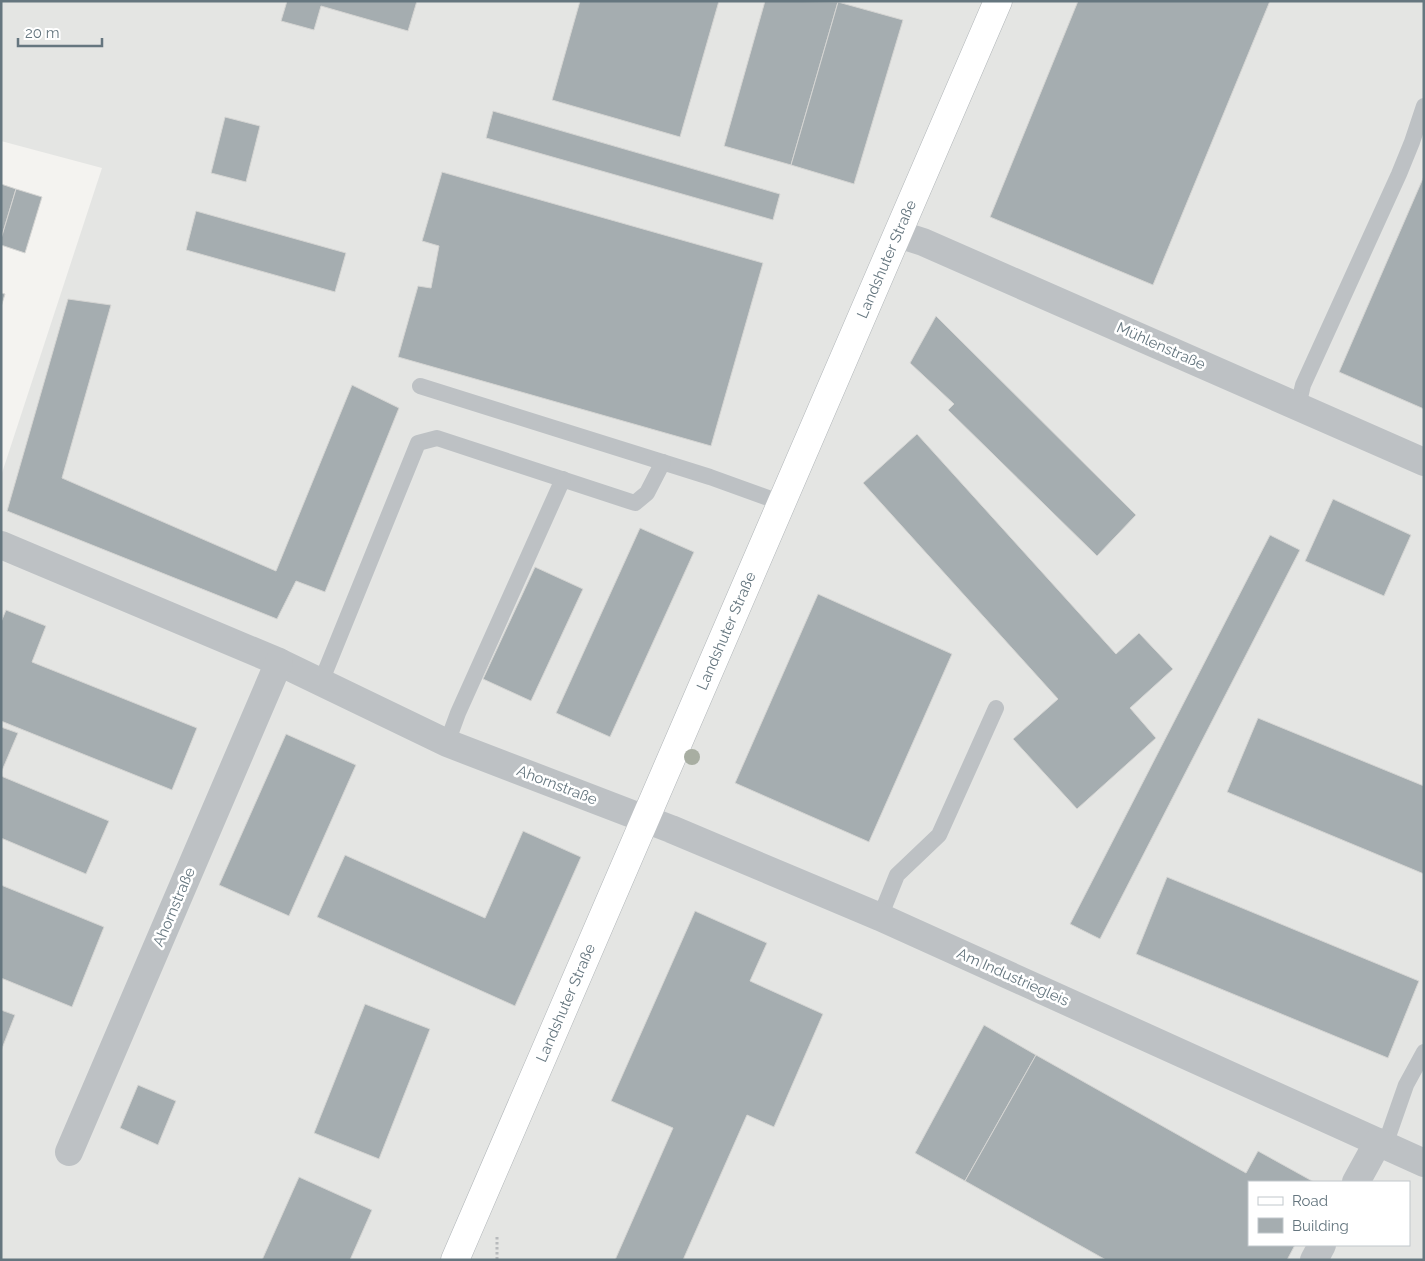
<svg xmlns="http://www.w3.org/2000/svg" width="1425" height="1261" font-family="Raleway,sans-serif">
<rect width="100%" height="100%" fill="#f4f3f0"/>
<!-- built -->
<path fill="#e4e5e3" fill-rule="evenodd" d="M 1,1 L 1424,1 L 1424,1260 L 1,1260 L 1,476 L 102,168 L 1,141 ZM 1249,1182 L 1409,1182 L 1409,1245 L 1249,1245 Z"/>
<!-- building -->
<g fill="#a5adb0" stroke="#d5d5d3">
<polygon points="287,1 417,1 408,31 321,6 314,30 281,21"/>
<polygon points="580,1 719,1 680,137 552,100"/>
<polygon points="765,1 838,2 791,165 724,146"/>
<polygon points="1078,1 1270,1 1153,285 990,217"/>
<polygon points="838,2 903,20 854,184 791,165"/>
<polygon points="493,111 780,194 773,220 486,138"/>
<polygon points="225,117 260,126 246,182 211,173"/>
<polygon points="442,172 763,263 711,446 398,357 418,286 431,288 439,246 422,241"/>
<polygon points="1424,176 1424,409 1339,372"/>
<polygon points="1,184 16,189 1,239"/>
<polygon points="16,189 42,197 25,253 1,245 1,239"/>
<polygon points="196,211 346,253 335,292 186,250"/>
<polygon points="1,293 5,294 1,307"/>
<polygon points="68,299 111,305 62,478 276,571 352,385 399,408 325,592 296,581 277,619 7,511"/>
<polygon points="936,316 1136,515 1097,556 948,410 954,404 910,363"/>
<polygon points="917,434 1116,654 1139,633 1173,669 1130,708 1156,738 1077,809 1013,739 1058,699 863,483"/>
<polygon points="1333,499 1411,535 1384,596 1305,561"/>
<polygon points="640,528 694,552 610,737 556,713"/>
<polygon points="1270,535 1300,550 1100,939 1070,924"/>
<polygon points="535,567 583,589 531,701 483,679"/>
<polygon points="818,594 952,654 869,842 735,783"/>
<polygon points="6,610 46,626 32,662 197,728 172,790 1,721 1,622"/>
<polygon points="1258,718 1424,786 1424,874 1227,792"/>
<polygon points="1,727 18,733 1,773"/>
<polygon points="286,734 356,765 289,916 219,885"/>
<polygon points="1,776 109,821 86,874 1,838"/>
<polygon points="523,831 581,857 515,1006 317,917 345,855 485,918"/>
<polygon points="1167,877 1419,981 1388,1058 1136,954"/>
<polygon points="1,885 104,927 72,1007 1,978"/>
<polygon points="695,911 767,943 750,981 823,1014 774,1127 747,1115 683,1260 615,1260 673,1128 611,1101"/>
<polygon points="365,1004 430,1029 379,1159 314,1133"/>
<polygon points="1,1010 15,1015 1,1051"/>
<polygon points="984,1025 1036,1055 965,1181 915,1153"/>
<polygon points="1036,1055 1246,1173 1258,1151 1314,1182 1249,1182 1249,1245 1295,1245 1287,1260 1106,1260 965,1181"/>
<polygon points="138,1085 176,1101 158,1145 120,1128"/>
<polygon points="299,1177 372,1210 350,1260 262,1260"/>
</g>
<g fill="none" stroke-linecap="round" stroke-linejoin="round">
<defs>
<g id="secondary">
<path id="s1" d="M 455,1260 L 998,1"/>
</g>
</defs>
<!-- secondary casing -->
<use href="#secondary" stroke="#b0b5b8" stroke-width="29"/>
<!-- path -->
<polyline stroke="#b7babc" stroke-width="3" stroke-dasharray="2.5 2.5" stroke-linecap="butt" points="497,1237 497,1260"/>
<!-- lane -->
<g stroke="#bdc1c4" stroke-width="16">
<polyline points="420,386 710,477 782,503"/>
<polyline points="1298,406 1303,385 1399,174 1412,142 1424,106"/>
<polyline points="321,682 418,443 437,438 635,503 647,493 663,462"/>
<polyline points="447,743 458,713 563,479"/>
<polyline points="880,917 897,875 939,835 996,708"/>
<polyline points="1385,1145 1406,1085 1424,1052"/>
</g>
<!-- street -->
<g stroke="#bdc1c4" stroke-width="28">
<polyline points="898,234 923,242 1424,462"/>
<polyline points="1,545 279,662 447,743 671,829 880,917 1424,1163"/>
<polyline points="69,1152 279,662"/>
<polyline points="1356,1182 1378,1142"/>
<polyline points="1314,1260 1322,1245"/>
</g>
<!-- secondary -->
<use href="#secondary" stroke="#fff" stroke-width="28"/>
</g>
<!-- trees -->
<circle fill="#a8aea2" cx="692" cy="757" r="8"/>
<g text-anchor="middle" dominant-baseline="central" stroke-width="5" stroke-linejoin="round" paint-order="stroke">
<!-- street labels -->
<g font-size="15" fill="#65767f" stroke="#fff">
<text stroke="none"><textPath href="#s1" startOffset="1090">Landshuter Straße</textPath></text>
<text transform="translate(1161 346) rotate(24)">Mühlenstraße</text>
<text stroke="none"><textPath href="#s1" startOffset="685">Landshuter Straße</textPath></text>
<text transform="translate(557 785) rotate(21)">Ahornstraße</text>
<text transform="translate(174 907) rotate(-67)">Ahornstraße</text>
<text transform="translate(1013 977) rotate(24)">Am Industriegleis</text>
<text stroke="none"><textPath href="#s1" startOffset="280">Landshuter Straße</textPath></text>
</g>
</g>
<!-- border -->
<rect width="1425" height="1261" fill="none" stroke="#65767f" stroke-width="5"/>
<!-- legend -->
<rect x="1248" y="1181" width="162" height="65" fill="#ffffff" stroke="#c1c8cc"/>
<rect x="1258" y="1197" width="25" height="8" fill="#ffffff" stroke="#c1c8cc"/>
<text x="1292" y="1206" font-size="15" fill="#65767f">Road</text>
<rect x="1258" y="1218" width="25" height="15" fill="#a5adb0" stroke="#c1c8cc"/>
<text x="1292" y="1231" font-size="15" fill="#65767f">Building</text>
<!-- scale -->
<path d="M18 38v8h84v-8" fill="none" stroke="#65767f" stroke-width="2.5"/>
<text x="25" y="38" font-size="15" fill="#65767f" stroke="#ffffff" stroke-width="4" paint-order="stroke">20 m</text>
</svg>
